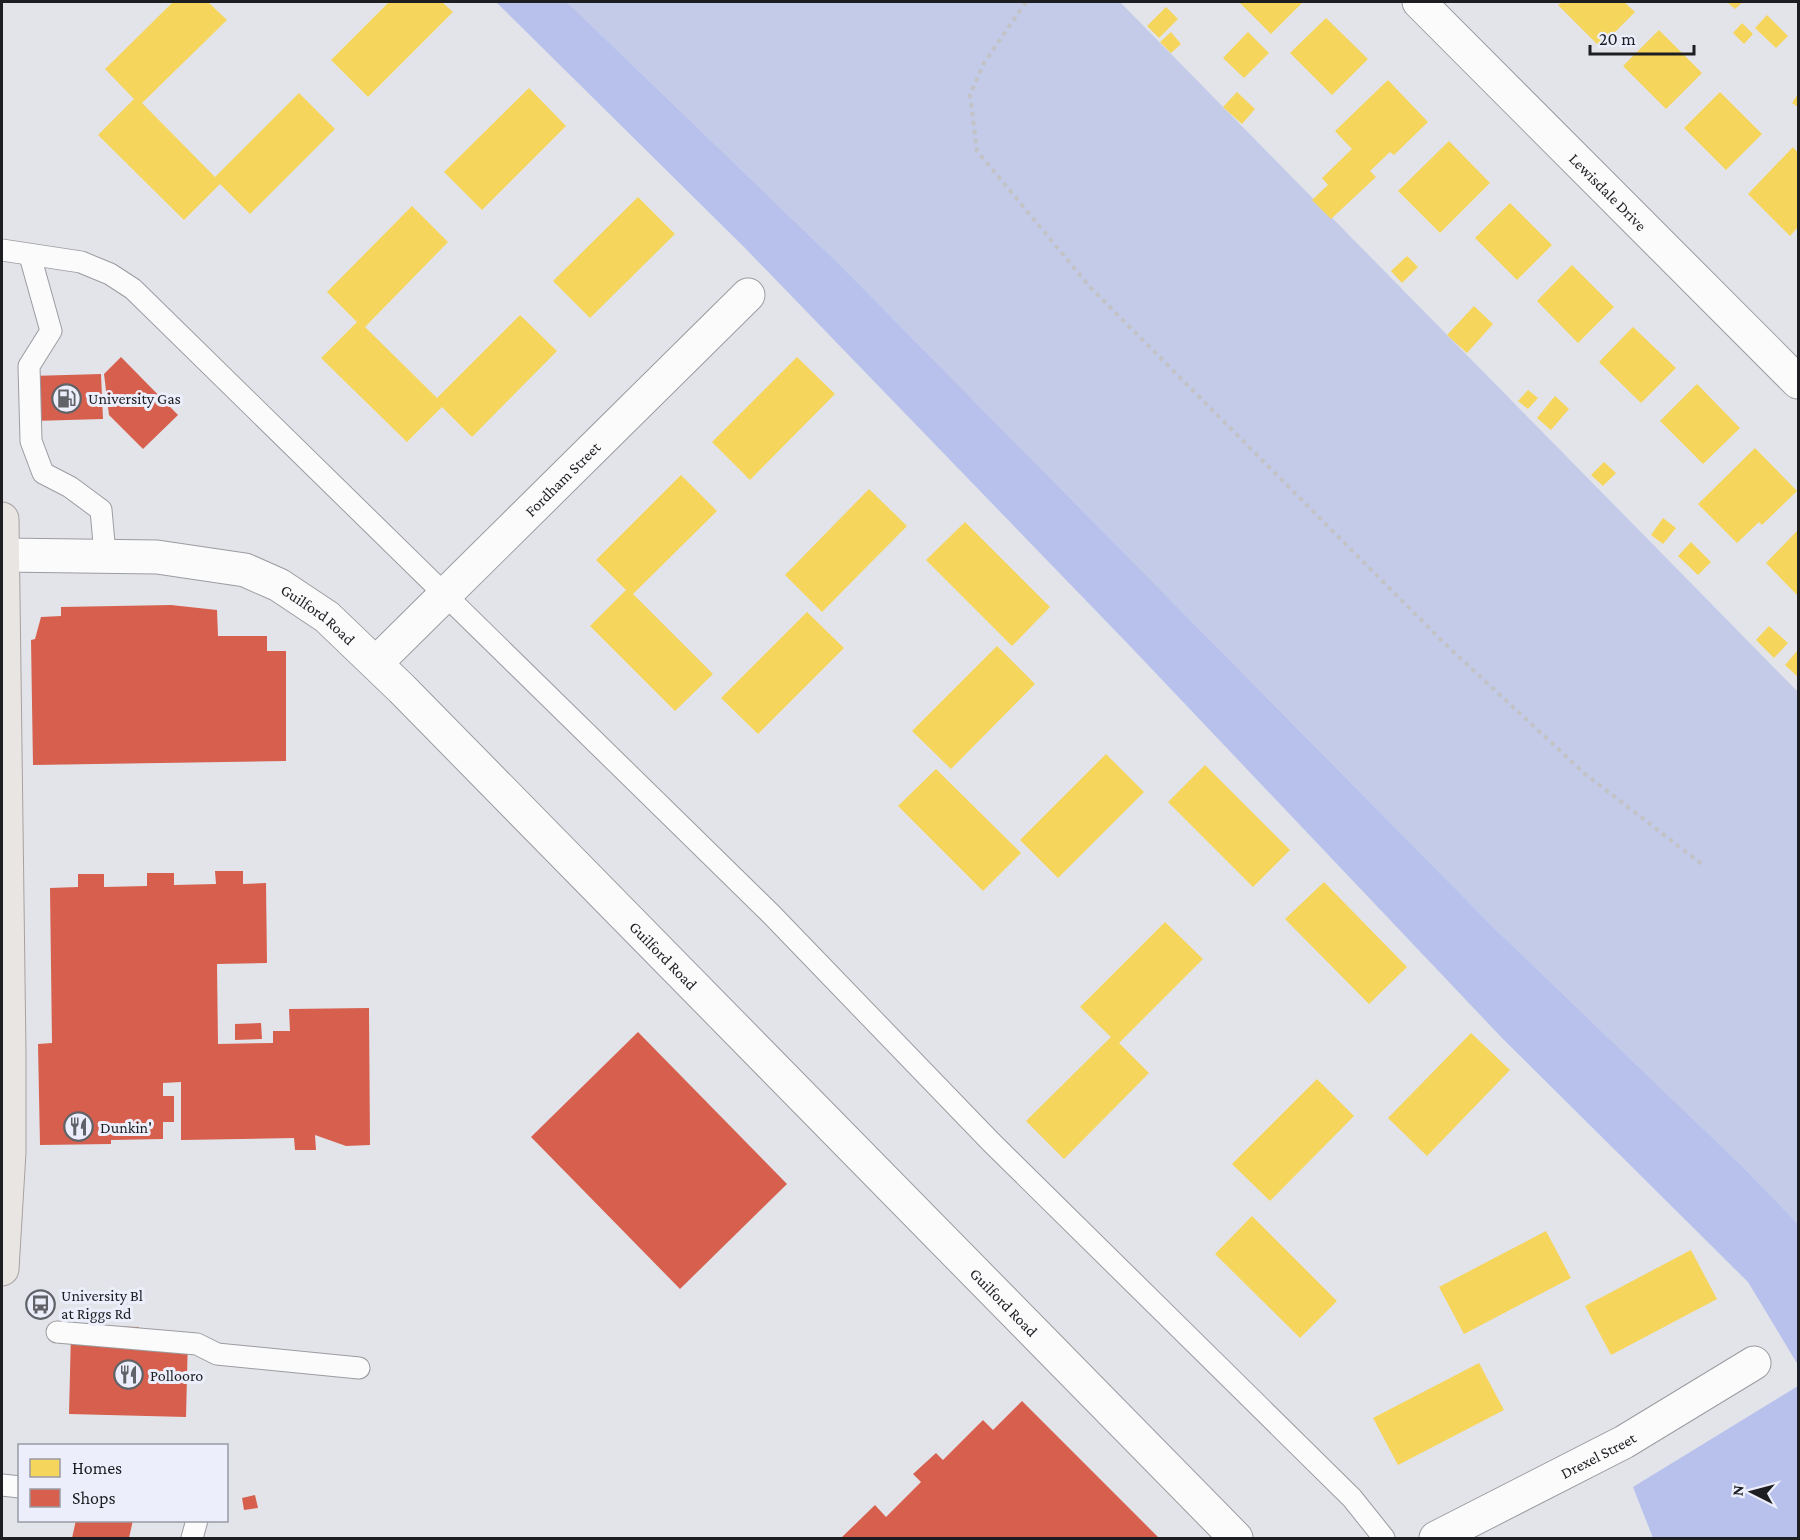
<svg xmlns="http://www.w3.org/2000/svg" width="1800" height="1540" font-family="'Crimson Pro',serif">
<rect width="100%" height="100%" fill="#e2e4ea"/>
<!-- green -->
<polygon fill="#c3cbe9" points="567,2 1120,2 1798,692 1798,1224 1745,1169 1495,929 841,266"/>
<!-- forest -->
<g fill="#b7c1ec">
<polygon points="496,2 567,2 841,266 1495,929 1745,1169 1798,1224 1798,1365 1748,1282 1503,1039 1129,645 744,247"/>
<polygon points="1798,1386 1798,1538 1653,1538 1633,1487"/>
</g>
<!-- homes -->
<g fill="#f6d55c">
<polygon points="173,2 208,2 227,20 142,103 215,177 299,93 335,129 250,214 220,184 184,220 98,135 134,99 105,69"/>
<polygon points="389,2 442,2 453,12 368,97 331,60"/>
<polygon points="1239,2 1303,2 1271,34"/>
<polygon points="1562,2 1624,2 1635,12 1600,47 1558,5"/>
<polygon points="1727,2 1743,2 1735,9"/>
<polygon points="1166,7 1178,19 1159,38 1147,26"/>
<polygon points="1767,15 1788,36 1776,48 1755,28"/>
<polygon points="1326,18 1368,59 1332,95 1290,53"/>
<polygon points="1742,23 1753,34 1744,44 1733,33"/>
<polygon points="1659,30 1702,73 1666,109 1623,66"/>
<polygon points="1171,32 1181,44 1171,53 1160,42"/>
<polygon points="1248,32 1269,53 1244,78 1223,58"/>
<polygon points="1388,80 1428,122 1394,155 1390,152 1370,171 1376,177 1331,219 1312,200 1328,185 1322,178 1352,149 1335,131"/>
<polygon points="529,88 566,126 482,210 444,172"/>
<polygon points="1237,92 1255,109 1242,124 1223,107"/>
<polygon points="1720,92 1762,134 1726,170 1684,128"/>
<polygon points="1798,94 1798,107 1792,103"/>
<polygon points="1449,141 1490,183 1440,233 1398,191"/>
<polygon points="1793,147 1798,153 1798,227 1790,236 1748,194"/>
<polygon points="638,197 675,234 590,318 553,281"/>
<polygon points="1510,203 1552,245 1517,280 1475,238"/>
<polygon points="412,206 448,242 365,327 437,398 520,315 557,351 472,437 442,407 407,442 321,358 357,322 327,292"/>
<polygon points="1407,256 1418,267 1402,283 1391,271"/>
<polygon points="1572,265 1614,307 1578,343 1537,301"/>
<polygon points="1474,306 1493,324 1467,353 1447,335"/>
<polygon points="1633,327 1676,368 1641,403 1599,362"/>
<polygon points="797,357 835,394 750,480 712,442"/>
<polygon points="1697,384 1740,428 1703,464 1660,421"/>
<polygon points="1528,390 1538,398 1528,409 1518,401"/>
<polygon points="1555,396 1569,409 1551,430 1537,418"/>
<polygon points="1755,448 1797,491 1762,525 1759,522 1737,543 1698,504"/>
<polygon points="1604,462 1616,473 1603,486 1591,475"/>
<polygon points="681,475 717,511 633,594 713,674 675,711 590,626 626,590 596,560"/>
<polygon points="869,489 907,526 822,612 785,575"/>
<polygon points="1663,518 1676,528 1663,544 1651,535"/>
<polygon points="965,522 1050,607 1012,646 926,560"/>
<polygon points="1798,530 1798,596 1766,563"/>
<polygon points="1691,542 1711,562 1698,575 1678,556"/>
<polygon points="807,612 844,648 758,734 721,698"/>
<polygon points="1769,626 1788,643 1774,658 1756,640"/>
<polygon points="997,646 1035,684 951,769 912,731"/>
<polygon points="1798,650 1798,677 1785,665"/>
<polygon points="1106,754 1144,792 1058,878 1020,840"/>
<polygon points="1205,765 1290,850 1253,887 1168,802"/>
<polygon points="936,769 1021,853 983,891 898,806"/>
<polygon points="1324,882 1407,967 1369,1004 1285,919"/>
<polygon points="1165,922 1203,959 1119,1043 1149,1073 1064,1159 1026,1121 1111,1037 1080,1007"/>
<polygon points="1471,1033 1510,1070 1427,1156 1388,1118"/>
<polygon points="1317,1079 1354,1116 1270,1201 1232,1164"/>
<polygon points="1252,1216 1337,1301 1300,1338 1215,1254"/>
<polygon points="1546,1231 1571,1278 1464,1334 1439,1287"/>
<polygon points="1691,1250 1717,1299 1611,1355 1585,1306"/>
<polygon points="1479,1363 1504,1410 1398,1465 1373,1418"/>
</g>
<!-- shops -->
<g fill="#d6604d">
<polygon points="121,357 178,415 143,449 109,415 104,374"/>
<polygon points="101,374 103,419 33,421 31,376"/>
<polygon points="171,605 217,610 218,636 267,636 267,651 286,651 286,761 33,765 31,640 35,639 41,617 61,616 61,607"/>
<polygon points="215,871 243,871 243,884 266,883 267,963 217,964 218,1044 273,1043 273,1031 290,1031 289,1009 369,1008 370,1145 346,1146 315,1135 316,1150 295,1150 294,1138 181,1140 181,1082 163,1083 163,1096 174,1096 174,1122 163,1122 163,1139 111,1140 111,1144 40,1145 38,1044 52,1043 50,888 78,887 78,874 104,874 104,887 147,886 147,873 174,873 174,885 216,884"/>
<polygon points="261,1023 262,1039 235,1040 235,1024"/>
<polygon points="638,1032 787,1184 680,1289 531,1137"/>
<polygon points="101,1326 139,1327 139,1335 188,1336 186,1417 69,1414 71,1332"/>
<polygon points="1022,1401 1159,1538 841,1538 875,1505 886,1517 921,1482 913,1474 936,1453 943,1460 983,1420 993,1430"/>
<polygon points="255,1495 258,1508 244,1510 242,1498"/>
<polygon points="76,1520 133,1520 129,1538 72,1538"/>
</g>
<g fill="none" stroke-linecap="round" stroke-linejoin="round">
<defs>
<g id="service">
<polyline points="2,250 81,262 110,274 133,289 771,914 991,1142 1352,1498 1384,1538"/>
<polyline points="30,256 51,331 29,366 31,441 43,473 70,487 101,510 105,554"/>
<polyline points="57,1332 197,1344 217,1354 359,1368"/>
<polyline points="2,1485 20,1487"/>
<polyline points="192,1538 197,1520"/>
</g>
<g id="minor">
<path id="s1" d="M 1419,2 L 1798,382"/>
<path id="s2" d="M 2,555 L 157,557 L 245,570 L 279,585 L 327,617 L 402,689 L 1236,1538"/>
<path id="s3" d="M 376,663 L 748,295"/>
<path id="s4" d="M 1436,1538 L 1624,1442 L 1754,1363"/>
</g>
<polyline id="primary" points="2,519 9,1053 9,1152 2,1269"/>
</defs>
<!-- service casing -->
<use href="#service" stroke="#9b9ca1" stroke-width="23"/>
<!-- minor casing -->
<use href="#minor" stroke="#9b9ca1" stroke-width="35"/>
<!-- primary casing -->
<use href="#primary" stroke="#a8a19f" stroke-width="35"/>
<!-- path -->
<polyline stroke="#c2c3c6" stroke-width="4" stroke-dasharray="4.5 4.5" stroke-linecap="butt" points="1026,2 984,63 970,95 977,151 1090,287 1442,641 1584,773 1703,865"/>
<!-- service -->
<use href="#service" stroke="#fbfbfc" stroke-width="21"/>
<!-- minor -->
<use href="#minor" stroke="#fbfbfc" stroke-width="33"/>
<!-- primary -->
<use href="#primary" stroke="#e9e5e3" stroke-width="33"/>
</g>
<!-- icons -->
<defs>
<symbol id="fuel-ring" viewBox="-11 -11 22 22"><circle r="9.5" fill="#eceffb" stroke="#626368" stroke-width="1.5"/><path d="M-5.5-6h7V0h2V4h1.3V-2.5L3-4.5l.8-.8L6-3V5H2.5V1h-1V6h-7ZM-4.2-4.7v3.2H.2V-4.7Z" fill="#626368"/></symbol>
<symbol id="restaurant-ring" viewBox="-11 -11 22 22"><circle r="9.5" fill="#eceffb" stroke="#626368" stroke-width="1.5"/><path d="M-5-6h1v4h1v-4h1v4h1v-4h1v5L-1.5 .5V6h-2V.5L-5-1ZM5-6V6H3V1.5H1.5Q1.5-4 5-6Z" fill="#626368"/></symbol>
<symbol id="bus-ring" viewBox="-11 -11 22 22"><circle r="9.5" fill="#eceffb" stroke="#626368" stroke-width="1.5"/><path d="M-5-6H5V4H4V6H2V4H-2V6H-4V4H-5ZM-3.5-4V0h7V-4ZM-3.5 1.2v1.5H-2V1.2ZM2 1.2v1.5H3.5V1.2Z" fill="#626368"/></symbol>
</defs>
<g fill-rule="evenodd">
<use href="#fuel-ring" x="50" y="382" width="33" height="33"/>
<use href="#restaurant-ring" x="62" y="1110" width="33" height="33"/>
<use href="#bus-ring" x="24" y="1288" width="33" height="33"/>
<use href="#restaurant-ring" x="112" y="1358" width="33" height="33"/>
</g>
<g text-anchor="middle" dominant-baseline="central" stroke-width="6" stroke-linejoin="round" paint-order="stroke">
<!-- street labels -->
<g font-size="16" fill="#1d1e22" stroke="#eceffb">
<text stroke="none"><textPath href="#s1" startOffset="268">Lewisdale Drive</textPath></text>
<text stroke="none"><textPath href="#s3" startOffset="262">Fordham Street</textPath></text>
<text stroke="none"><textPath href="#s2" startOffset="330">Guilford Road</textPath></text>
<text stroke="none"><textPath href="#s2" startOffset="816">Guilford Road</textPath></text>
<text stroke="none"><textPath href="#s2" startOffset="1302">Guilford Road</textPath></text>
<text stroke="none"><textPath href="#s4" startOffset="182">Drexel Street</textPath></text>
</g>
<!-- poi labels -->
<g font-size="16" fill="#1d1e22" stroke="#eceffb" text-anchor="start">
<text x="88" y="398">University Gas</text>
<text x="100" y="1127">Dunkin'</text>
<text x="61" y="1295">University Bl<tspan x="61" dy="18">at Riggs Rd</tspan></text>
<text x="150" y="1375">Pollooro</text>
</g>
</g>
<!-- border -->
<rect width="1800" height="1540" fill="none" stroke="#1d1e22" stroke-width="6"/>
<!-- legend -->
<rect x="18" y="1444" width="210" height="78" fill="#eceffb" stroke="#999ba4" stroke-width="1.5"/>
<rect x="30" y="1459" width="30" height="18" fill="#f6d55c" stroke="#999ba4" stroke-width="1.5"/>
<text x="72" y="1474" font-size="18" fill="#1d1e22">Homes</text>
<rect x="30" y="1489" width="30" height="18" fill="#d6604d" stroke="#999ba4" stroke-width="1.5"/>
<text x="72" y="1504" font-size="18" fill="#1d1e22">Shops</text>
<!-- north arrow -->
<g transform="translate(1752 1492) rotate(276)" stroke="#eceffb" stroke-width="4.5" paint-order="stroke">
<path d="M0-4.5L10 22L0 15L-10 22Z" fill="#1d1e22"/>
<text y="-9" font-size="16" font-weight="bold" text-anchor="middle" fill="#1d1e22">N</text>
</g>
<!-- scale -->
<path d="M1590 45v9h104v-9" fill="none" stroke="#1d1e22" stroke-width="3"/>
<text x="1599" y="45" font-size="18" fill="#1d1e22" stroke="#eceffb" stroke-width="4.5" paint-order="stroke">20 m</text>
</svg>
